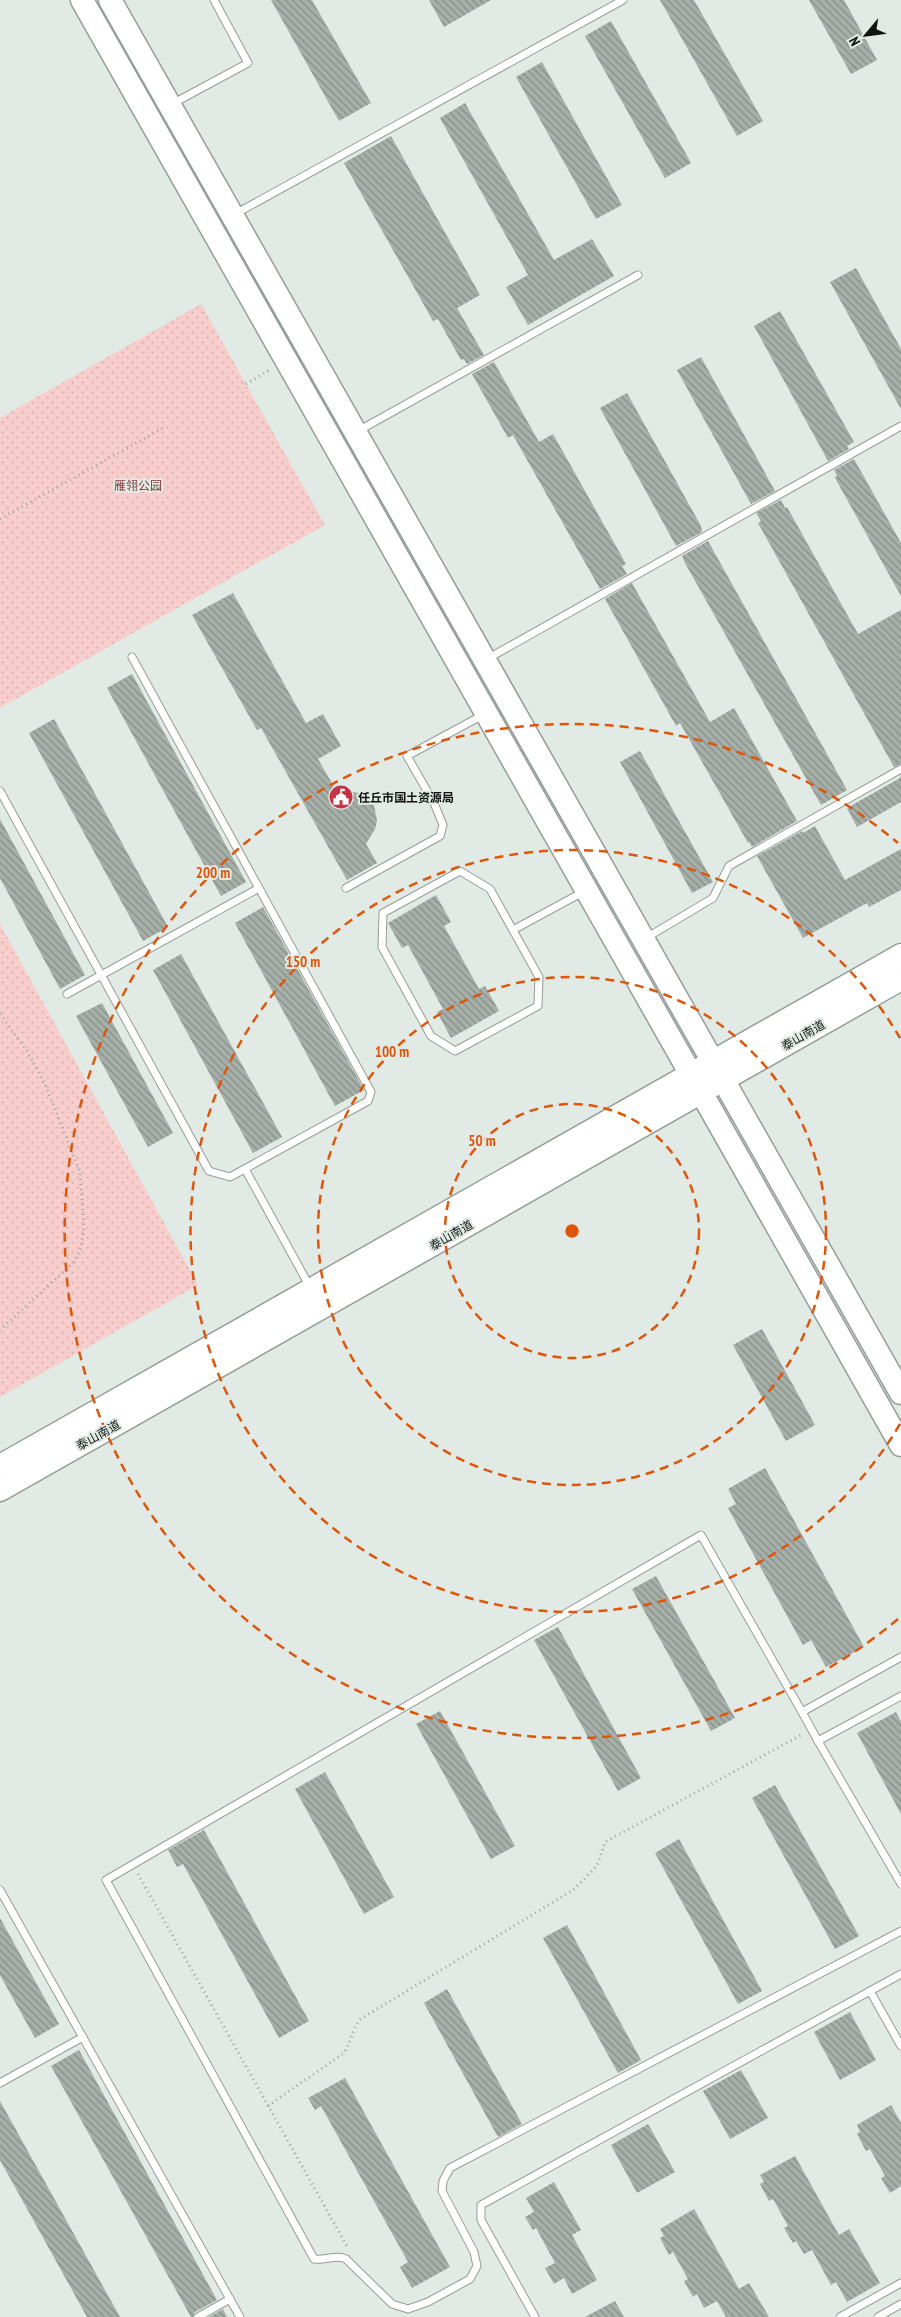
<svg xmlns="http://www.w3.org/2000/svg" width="901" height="2317" font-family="'PT Sans Narrow','Noto Sans SC',sans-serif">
<defs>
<pattern id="park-dots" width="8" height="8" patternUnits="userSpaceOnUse" patternTransform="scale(1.25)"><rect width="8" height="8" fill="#f8cecd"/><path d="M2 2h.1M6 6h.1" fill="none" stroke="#d4b0af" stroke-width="1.8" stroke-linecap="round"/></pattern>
<pattern id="building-back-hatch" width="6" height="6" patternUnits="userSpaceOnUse" patternTransform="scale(1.25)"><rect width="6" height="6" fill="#a7afa9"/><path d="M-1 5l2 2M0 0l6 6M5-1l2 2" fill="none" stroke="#878d88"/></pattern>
</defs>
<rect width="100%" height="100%" fill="#e1eae4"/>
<!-- park -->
<g fill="url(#park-dots)">
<polygon points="201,304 325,525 0,708 0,418"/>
<polygon points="0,924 198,1285 0,1397"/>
</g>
<!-- building -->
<g fill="url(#building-back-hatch)">
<polygon points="271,0 312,0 371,103 339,121"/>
<polygon points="429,0 491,0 444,27"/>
<polygon points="660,0 694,0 763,121 737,136"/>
<polygon points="809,0 844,0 877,60 851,74"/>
<polygon points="611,21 691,163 665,178 585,36"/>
<polygon points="542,62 622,205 596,219 516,77"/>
<polygon points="465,103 554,260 592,239 614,276 528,325 506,287 528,275 440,118"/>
<polygon points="391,136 480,295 457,308 484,355 467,364 464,359 461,360 438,319 433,321 344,163"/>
<polygon points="856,268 901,349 901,409 830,282"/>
<polygon points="780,311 854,442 847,446 849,449 828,461 754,326"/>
<polygon points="701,357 775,491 751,504 677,370"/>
<polygon points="494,362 539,442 553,434 626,564 622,566 627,574 600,589 513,435 508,438 472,374"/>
<polygon points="627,393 701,526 702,532 676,546 600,408"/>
<polygon points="854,459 901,543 901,596 835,478 837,476 834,470"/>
<polygon points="781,500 785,508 787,507 858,634 901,610 901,764 894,767 758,523 761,521 756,513"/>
<polygon points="708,541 847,790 821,805 685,563 682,556"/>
<polygon points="632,583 710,722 734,708 797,821 752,847 749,842 748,843 680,723 676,726 605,599"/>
<polygon points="233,593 306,723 323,714 341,746 318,759 337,792 354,792 362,794 374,805 377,821 375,829 366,844 377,863 347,880 261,728 257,730 192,615"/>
<polygon points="132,674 246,882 221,896 107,688"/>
<polygon points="54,719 168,927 143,941 29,733"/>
<polygon points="640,751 713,882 692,893 620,762"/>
<polygon points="901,775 901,802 857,827 847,808 900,778"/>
<polygon points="0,819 85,975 60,989 0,878"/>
<polygon points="815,826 845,880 901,849 901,890 869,907 867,903 803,938 757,856 802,831 803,833"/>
<polygon points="436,895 451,922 444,926 479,989 485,986 499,1011 451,1038 437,1012 443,1009 408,945 402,948 388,923"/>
<polygon points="263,907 364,1090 335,1106 235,923"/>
<polygon points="181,954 282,1137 253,1153 153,970"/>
<polygon points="102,1003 173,1133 148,1147 76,1016"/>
<polygon points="762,1329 815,1425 786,1441 733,1345"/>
<polygon points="765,1468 864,1647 826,1667 811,1640 803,1645 728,1508 736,1504 728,1489"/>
<polygon points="656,1576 735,1718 711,1731 632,1589"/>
<polygon points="558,1627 641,1778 618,1791 534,1640"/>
<polygon points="440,1711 515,1846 491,1859 416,1724"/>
<polygon points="896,1712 901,1722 901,1814 857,1733"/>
<polygon points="325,1772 394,1897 364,1914 295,1789"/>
<polygon points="775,1785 859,1936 835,1949 752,1798"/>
<polygon points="204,1830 309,2021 279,2038 183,1864 177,1867 168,1850"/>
<polygon points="679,1839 762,1991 738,2004 655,1853"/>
<polygon points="0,1918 59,2024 35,2038 0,1975"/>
<polygon points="567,1925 641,2060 618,2073 543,1938"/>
<polygon points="447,1989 522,2124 498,2137 424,2003"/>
<polygon points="850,2012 876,2060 840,2080 814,2032"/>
<polygon points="79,2050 217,2300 195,2312 193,2317 191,2317 51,2066"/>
<polygon points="741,2070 768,2118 730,2139 703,2091"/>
<polygon points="345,2078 450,2267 412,2288 400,2267 408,2262 321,2106 315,2110 308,2098"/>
<polygon points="0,2101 120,2317 87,2317 0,2160"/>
<polygon points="891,2105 901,2123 901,2186 890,2193 881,2178 885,2176 870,2149 866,2151 857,2134 860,2132 857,2125"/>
<polygon points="648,2124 675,2172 637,2193 611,2145"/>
<polygon points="795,2156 839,2235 849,2229 880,2283 847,2302 836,2282 831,2285 812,2250 804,2254 796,2241 793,2243 784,2228 788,2226 773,2199 769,2201 760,2184 764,2182 760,2175"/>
<polygon points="554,2182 581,2230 572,2235 597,2280 572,2294 564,2278 554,2284 545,2268 555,2263 536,2228 533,2230 525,2217 534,2212 526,2198"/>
<polygon points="694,2209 739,2289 749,2283 769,2317 726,2317 717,2301 704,2308 697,2294 693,2297 684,2281 688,2279 673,2252 669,2255 660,2238 664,2236 660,2229"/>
<polygon points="615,2301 624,2317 585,2317"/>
<polygon points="223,2309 227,2317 209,2317"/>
</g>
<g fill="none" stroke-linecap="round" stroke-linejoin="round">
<defs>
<g id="service">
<polyline points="172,104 248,63 214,0"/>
<polyline points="235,214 623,0"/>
<polyline points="358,431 638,275"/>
<polyline points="487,659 901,426"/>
<polyline points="0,791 209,1171 230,1177 368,1101 371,1092 132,657"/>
<polygon points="460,871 490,889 539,977 538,1006 455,1051 431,1036 382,947 383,913"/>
<polyline points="346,888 440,836 443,825 434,803 407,756 483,715"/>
<polyline points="513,930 585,891"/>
<polyline points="646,938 713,898 729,866 901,769"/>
<polyline points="67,994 259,888"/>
<polyline points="245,1169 310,1287"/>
<polyline points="901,1657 802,1712 818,1741 901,1696"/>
<path d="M 802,1712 L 701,1535 L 106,1880 L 314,2259 C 325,2261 336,2254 346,2259 L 392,2304 L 408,2309 L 428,2302 L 470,2279 L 477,2266 L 474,2252 L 442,2191 L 443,2181 L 450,2168 L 901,1931"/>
<polyline points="818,1741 901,1884"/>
<polyline points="0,1890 240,2317"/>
<polyline points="870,1991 901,2046"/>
<polyline points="0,2083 83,2037"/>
<polyline points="198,2317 230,2299"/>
<polyline points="535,2317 481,2220 481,2205 901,1974"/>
<polyline points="840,2317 901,2283"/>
<polyline points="878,2317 901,2304"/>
</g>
<g id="primary">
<polyline points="82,0 901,1445"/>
<polyline points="110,0 901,1393"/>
<polyline points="0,1466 901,955"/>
<polyline points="0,1490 901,979"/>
</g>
</defs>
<!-- service casing -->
<use href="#service" stroke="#959d98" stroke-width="9"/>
<!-- primary casing -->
<use href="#primary" stroke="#959d98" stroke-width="25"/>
<!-- path -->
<g stroke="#9ea5a1" stroke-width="3" stroke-dasharray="1 4" stroke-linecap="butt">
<polyline points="246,384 271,369"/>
<polyline points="0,519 163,428"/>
<polyline points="0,1014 27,1051 45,1084 80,1172 84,1226 81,1248 74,1262 0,1330"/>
<polyline points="138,1874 348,2248"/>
<path d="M 268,2106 L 344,2053 C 351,2042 352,2031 359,2020 L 573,1890 L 597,1866 L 605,1842 L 803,1734"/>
</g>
<!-- service -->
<use href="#service" stroke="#fff" stroke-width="7"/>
<!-- primary -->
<use href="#primary" stroke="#fff" stroke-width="22"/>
</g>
<!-- distance rings -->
<g fill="none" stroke="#dd560c" stroke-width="2.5" stroke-dasharray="9 6">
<circle cx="572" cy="1231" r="127"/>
<circle cx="572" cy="1231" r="254"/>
<path d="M900 1424A381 381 0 1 1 900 1038"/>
<path d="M898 1619A507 507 0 1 1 898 843"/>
</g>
<!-- icons -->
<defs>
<symbol id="civic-disc" viewBox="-11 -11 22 22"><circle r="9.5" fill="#c43443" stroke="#e1eae4"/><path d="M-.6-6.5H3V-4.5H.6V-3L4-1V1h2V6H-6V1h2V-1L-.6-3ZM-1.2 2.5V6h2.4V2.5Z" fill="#fff"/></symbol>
</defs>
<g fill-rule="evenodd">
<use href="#civic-disc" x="327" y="783" width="28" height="28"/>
</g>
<g text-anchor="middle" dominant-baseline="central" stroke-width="4" stroke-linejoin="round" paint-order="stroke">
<!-- park labels -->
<g font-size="12" fill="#85393c" stroke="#e1eae4">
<text x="138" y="485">雁翎公园</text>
</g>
<!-- poi labels -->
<g font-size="12" font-weight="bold" fill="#101311" stroke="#e1eae4" text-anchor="start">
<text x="358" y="797">任丘市国土资源局</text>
</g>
<!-- street labels -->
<g font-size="12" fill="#101311" stroke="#e1eae4">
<text transform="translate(803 1035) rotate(-30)">泰山南道</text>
<text transform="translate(451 1235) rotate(-30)">泰山南道</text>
<text transform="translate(98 1435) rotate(-29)">泰山南道</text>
</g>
</g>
<circle cx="572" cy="1231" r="8" fill="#dd560c" stroke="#e1eae4" stroke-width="2.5"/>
<g font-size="15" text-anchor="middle" font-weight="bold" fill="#dd560c" stroke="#e1eae4" stroke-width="4" stroke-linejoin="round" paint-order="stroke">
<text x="213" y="878">200 m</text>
<text x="303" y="967">150 m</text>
<text x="392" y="1057">100 m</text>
<text x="482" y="1146">50 m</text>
</g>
<!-- north arrow -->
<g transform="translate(866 35) rotate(241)" stroke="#e1eae4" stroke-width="4" paint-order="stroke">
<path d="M0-4L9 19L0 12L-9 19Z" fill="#101311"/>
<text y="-8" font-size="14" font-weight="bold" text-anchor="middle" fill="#101311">N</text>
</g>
</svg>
